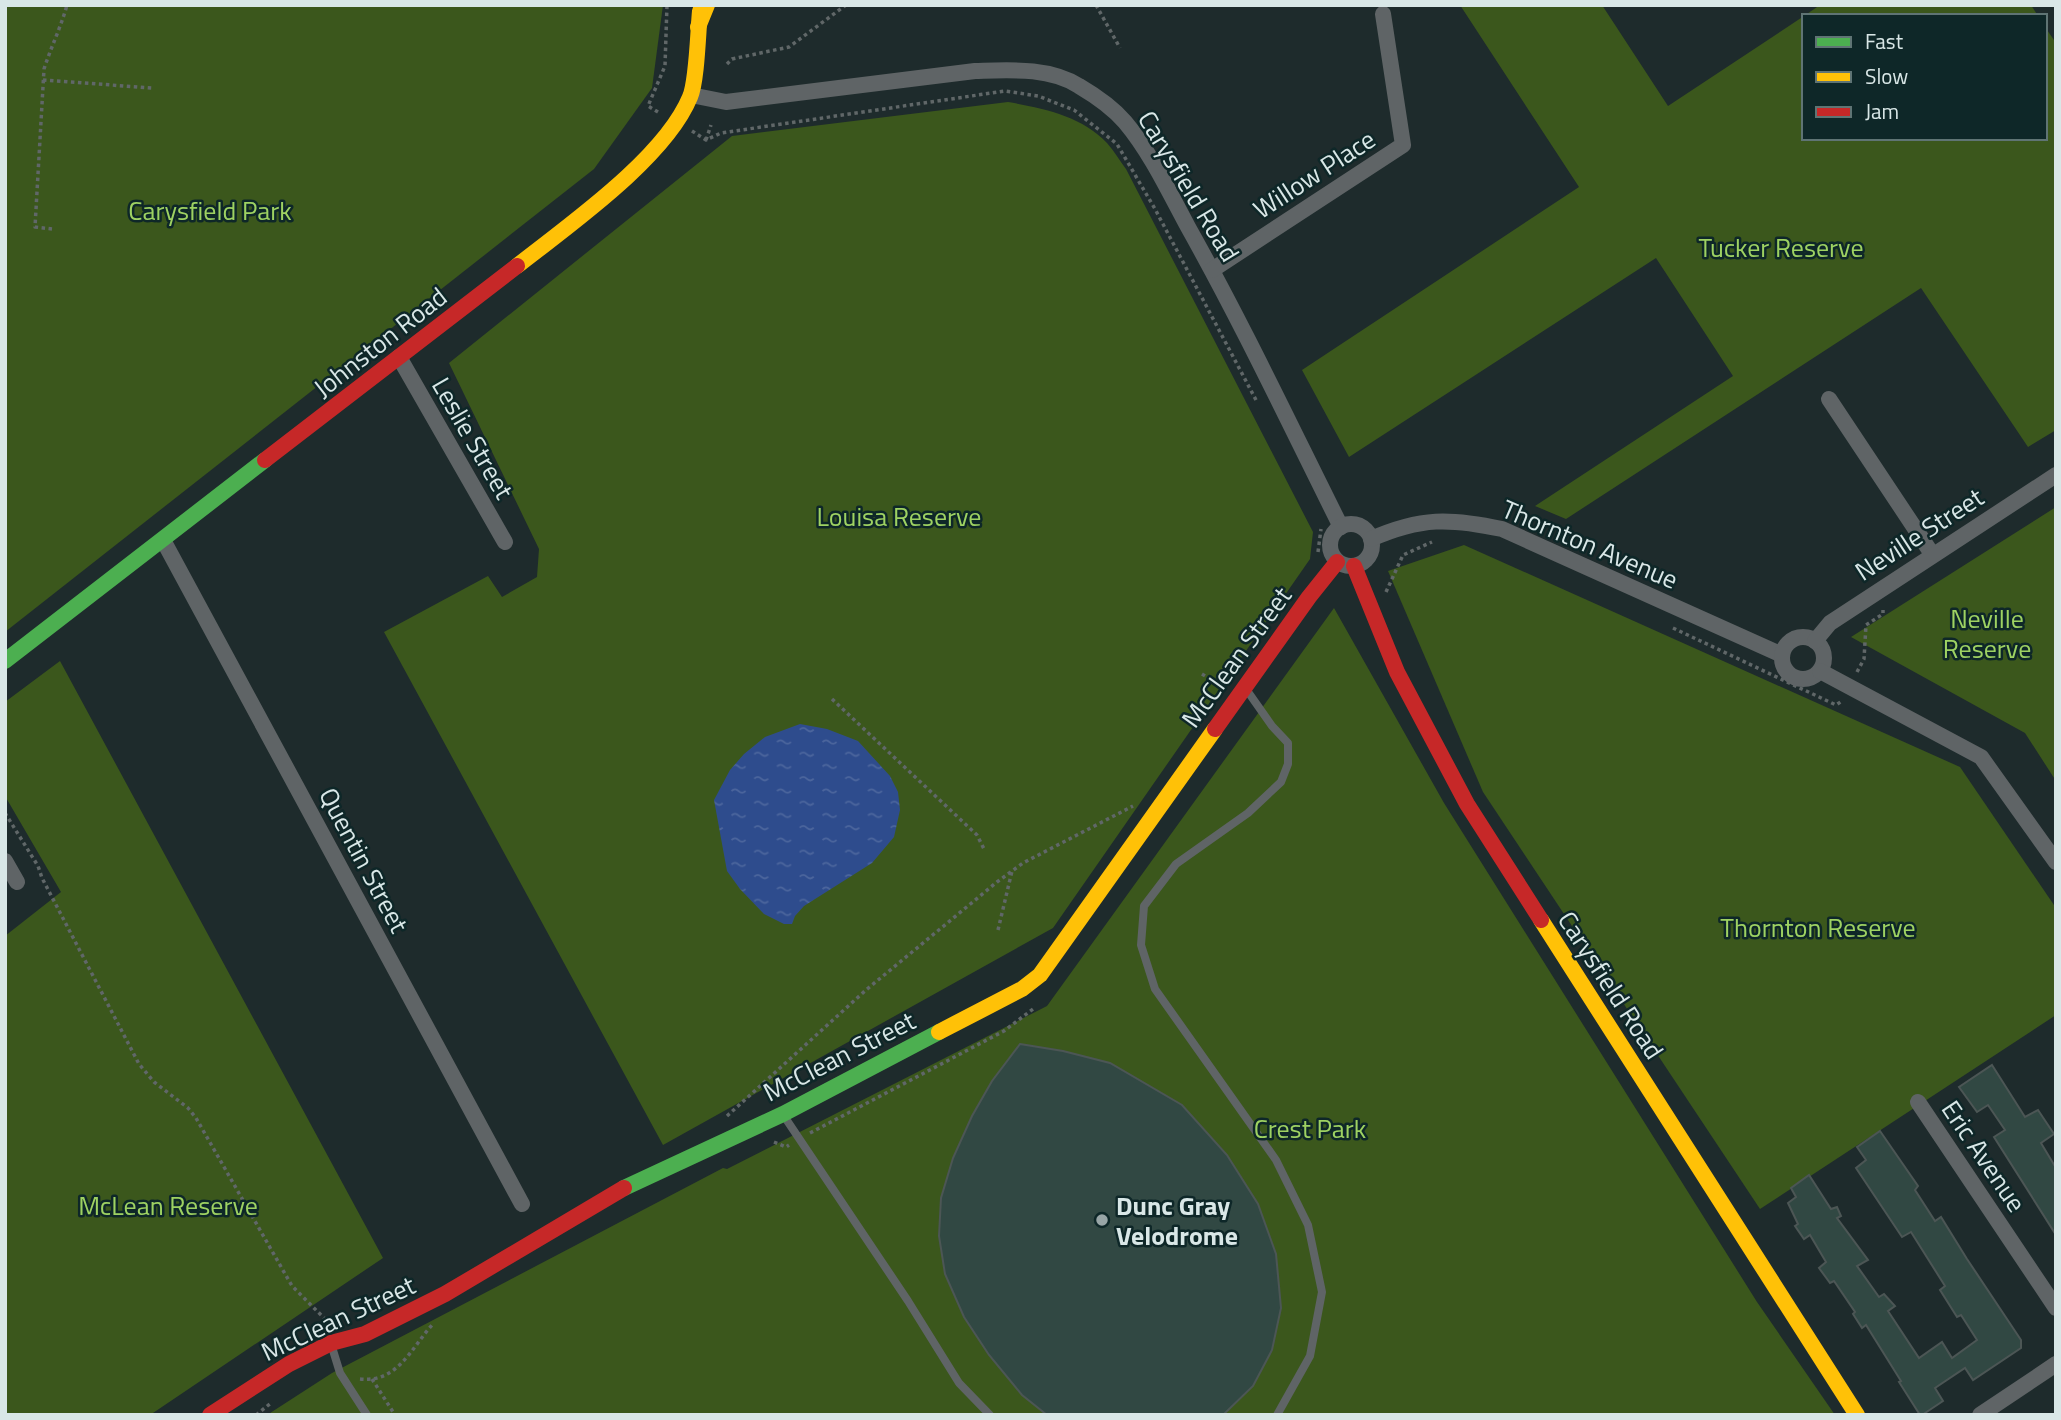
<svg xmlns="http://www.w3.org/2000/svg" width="2061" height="1420" font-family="'Titillium Web',sans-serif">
<defs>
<pattern id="water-ripples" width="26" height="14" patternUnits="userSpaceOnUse" patternTransform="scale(1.75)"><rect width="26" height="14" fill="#2e4c8d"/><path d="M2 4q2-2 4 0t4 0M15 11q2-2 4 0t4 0" fill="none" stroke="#4c669d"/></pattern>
</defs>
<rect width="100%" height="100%" fill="#1e2b2c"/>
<!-- green -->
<g fill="#3b571c">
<polygon points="5,5 663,5 652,88 594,169 5,632"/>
<polygon points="1460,5 1602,5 1668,106 1804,16 1804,138 2045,138 2045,27 2056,43 2056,430 2028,447 1921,288 1566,519 1535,506 1733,376 1656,258 1349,457 1302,370 1579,187"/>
<polygon points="1820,5 2031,5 2038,16 1804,16"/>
<path d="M 1008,102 C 1043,108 1082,116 1107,143 C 1114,151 1120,161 1126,169 L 1313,532 L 1310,559 L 1053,928 L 663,1145 L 384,632 L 488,576 L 502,597 L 537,577 L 539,549 L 449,363 L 732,136 Z"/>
<polygon points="2056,507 2056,781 2025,733 1851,637"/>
<polygon points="1464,545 1960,767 2056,908 2056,1015 1760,1209 1483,792 1388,571"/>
<polygon points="1334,608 1444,803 1757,1302 1835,1415 267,1415 332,1373 723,1168 727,1169 1047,1006"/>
<polygon points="60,661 383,1258 150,1415 5,1415 5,936 61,892 5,796 5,702"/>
</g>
<!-- water -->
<polygon fill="url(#water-ripples)" points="800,724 827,729 858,741 890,776 898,792 900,810 894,837 872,863 804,906 795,916 792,924 784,924 764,914 740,889 727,871 714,800 730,770 744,754 765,737"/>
<!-- building -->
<g fill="#314843" stroke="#4c5655" stroke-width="2">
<polygon points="1020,1044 1063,1051 1110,1063 1182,1105 1227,1155 1258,1204 1276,1254 1281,1308 1272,1350 1253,1386 1223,1415 1047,1415 1022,1395 989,1355 964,1317 945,1274 939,1236 941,1198 953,1158 972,1116 992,1081"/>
<polygon points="1992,1065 2025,1117 2038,1110 2054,1134 2041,1143 2056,1168 2056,1235 1994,1137 2005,1130 1988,1105 1977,1112 1959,1087"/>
<polygon points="1880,1131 1918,1186 1915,1190 1935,1221 1941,1217 1967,1259 2021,1340 2021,1348 1973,1380 1965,1368 1935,1388 1943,1401 1922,1415 1920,1415 1899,1382 1901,1381 1866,1325 1862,1328 1853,1314 1855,1312 1834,1281 1830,1283 1819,1268 1826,1262 1810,1235 1804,1239 1795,1226 1798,1224 1788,1203 1796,1197 1791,1188 1809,1175 1831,1209 1837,1207 1841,1216 1837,1218 1868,1260 1857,1266 1879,1297 1884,1294 1895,1306 1888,1311 1919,1358 1942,1342 1952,1358 1977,1340 1961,1315 1957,1317 1940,1290 1945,1286 1911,1232 1902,1237 1856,1168 1866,1160 1857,1147"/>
</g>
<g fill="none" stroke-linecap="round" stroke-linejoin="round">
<!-- path -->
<g stroke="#606768" stroke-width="3.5" stroke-dasharray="3.5 3.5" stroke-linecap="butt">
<polyline points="1096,5 1120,48"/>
<polyline points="727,64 732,59 789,47 846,5"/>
<polyline points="43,80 152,88"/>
<polyline points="658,112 648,106 665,66 667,5"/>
<polyline points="692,131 706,140 721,133 1005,91 1038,96 1074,110 1117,144 1155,209 1256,400"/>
<polyline points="706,140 711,125"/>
<path d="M 52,229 L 35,227 L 44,69 C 51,47 61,27 67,5"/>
<polyline points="1318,552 1321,529"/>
<polyline points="1386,592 1403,555 1432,542"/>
<polyline points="1673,628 1836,705 1842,701"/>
<polyline points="1857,672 1864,659 1866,625 1883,614 1883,610"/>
<polyline points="1202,674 1221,686"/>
<polyline points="832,699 977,835 985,851"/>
<polyline points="5,813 38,866 42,878 139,1064 154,1082 188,1108 196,1118 292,1286 324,1318 326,1324"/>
<polyline points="998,930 1012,871"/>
<polyline points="727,1116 866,990 997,882 1023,863 1133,806"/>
<polyline points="810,1133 1004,1031 1033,1009"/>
<polyline points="774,1142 786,1147 789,1145"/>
<path d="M 360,1379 C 398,1383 411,1348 433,1324"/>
<polyline points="372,1379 395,1415"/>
<polyline points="256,1415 271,1403"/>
</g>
<!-- lane -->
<g stroke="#5f6466" stroke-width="8">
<polyline points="1246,689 1272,726 1288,743 1288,764 1281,782 1248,813 1176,864 1144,906 1141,945 1155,989 1276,1160 1308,1225 1322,1292 1310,1356 1277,1415"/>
<polyline points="784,1116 908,1301 959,1383 990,1415"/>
<polyline points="332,1347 340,1373 367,1415"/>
</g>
<!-- street -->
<g stroke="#5f6466" stroke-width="16">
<path d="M 691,95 L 726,102 L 975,71 C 1010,70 1049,67 1079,86 C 1096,96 1113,108 1125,122 C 1151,153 1169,192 1188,227 C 1243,325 1291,427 1341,527"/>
<polyline points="1212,270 1403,145 1383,14"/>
<polyline points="399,357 505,542"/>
<polyline points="1829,399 1932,554"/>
<circle cx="1351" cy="545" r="21"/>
<path d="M 1371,539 C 1421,517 1450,518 1502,529 L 1782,655"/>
<polyline points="163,540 522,1204"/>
<circle cx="1803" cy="658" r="21"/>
<polyline points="1815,641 1830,623 2056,475"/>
<polyline points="1820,671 1981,757 2056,862"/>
<polyline points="5,861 17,882"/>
<polyline points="1918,1102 2056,1308"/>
<polyline points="1980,1415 2056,1364"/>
</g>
<!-- fast -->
<g stroke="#4caf50" stroke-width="16">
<polyline points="5,661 265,460"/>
<polyline points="624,1188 783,1114 939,1032"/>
</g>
<!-- slow -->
<g stroke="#ffc107" stroke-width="16">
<polyline points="698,27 707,5"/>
<path d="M 517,266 C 569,225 665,158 690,97 C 697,81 698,31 700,11"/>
<polyline points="1541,920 1857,1415"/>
<polyline points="939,1032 1022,989 1040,975 1215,729"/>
</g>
<!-- jam -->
<g stroke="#c62828" stroke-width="16">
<polyline points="265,460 517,266"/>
<polyline points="1354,566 1397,672 1467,804 1541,920"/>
<polyline points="1215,729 1309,597 1337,562"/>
<polyline points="210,1415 289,1364 331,1343 365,1334 445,1294 624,1188"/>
</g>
</g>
<!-- markers -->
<circle fill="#98a5a6" stroke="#0e2728" stroke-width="2.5" cx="1102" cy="1220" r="7"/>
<g text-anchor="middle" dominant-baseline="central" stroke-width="5" stroke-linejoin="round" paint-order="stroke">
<!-- street labels -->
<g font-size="26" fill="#d9e7e7" stroke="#0e2728">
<text transform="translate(1314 174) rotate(-33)">Willow Place</text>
<text transform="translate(1189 186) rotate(59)">Carysfield Road</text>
<text transform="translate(380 342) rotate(-38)">Johnston Road</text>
<text transform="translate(473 438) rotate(60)">Leslie Street</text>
<text transform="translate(1919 534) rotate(-33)">Neville Street</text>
<text transform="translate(1590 544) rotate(23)">Thornton Avenue</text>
<text transform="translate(1236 657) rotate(-54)">McClean Street</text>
<text transform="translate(364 860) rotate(62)">Quentin Street</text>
<text transform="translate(1611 985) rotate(57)">Carysfield Road</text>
<text transform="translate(839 1056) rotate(-27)">McClean Street</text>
<text transform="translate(1984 1156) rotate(56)">Eric Avenue</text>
<text transform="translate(338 1318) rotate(-25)">McClean Street</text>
</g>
<!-- park labels -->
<g font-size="26" fill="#9ed262" stroke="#0e2728">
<text x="210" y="210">Carysfield Park</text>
<text x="1781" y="247">Tucker Reserve</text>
<text x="899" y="516">Louisa Reserve</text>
<text x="1987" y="618">Neville<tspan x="1987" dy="30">Reserve</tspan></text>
<text x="1818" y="927">Thornton Reserve</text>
<text x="1310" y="1128">Crest Park</text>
<text x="168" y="1205">McLean Reserve</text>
</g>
<!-- poi labels -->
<g font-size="26" font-weight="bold" fill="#d9e7e7" stroke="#0e2728" text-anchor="start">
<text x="1116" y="1205">Dunc Gray<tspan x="1116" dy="30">Velodrome</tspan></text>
</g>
</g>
<!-- border -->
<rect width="2061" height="1420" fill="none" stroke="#d9e7e7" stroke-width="14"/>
<!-- legend -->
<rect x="1802" y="14" width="245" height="126" fill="#0e2728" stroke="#5f7474" stroke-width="2"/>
<rect x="1816" y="37" width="35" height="10" fill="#4caf50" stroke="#5f7474" stroke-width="2"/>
<text x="1865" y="49" font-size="21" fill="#d9e7e7">Fast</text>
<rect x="1816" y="72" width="35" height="10" fill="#ffc107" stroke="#5f7474" stroke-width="2"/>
<text x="1865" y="84" font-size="21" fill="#d9e7e7">Slow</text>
<rect x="1816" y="107" width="35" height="10" fill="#c62828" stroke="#5f7474" stroke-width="2"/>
<text x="1865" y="119" font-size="21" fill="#d9e7e7">Jam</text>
</svg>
